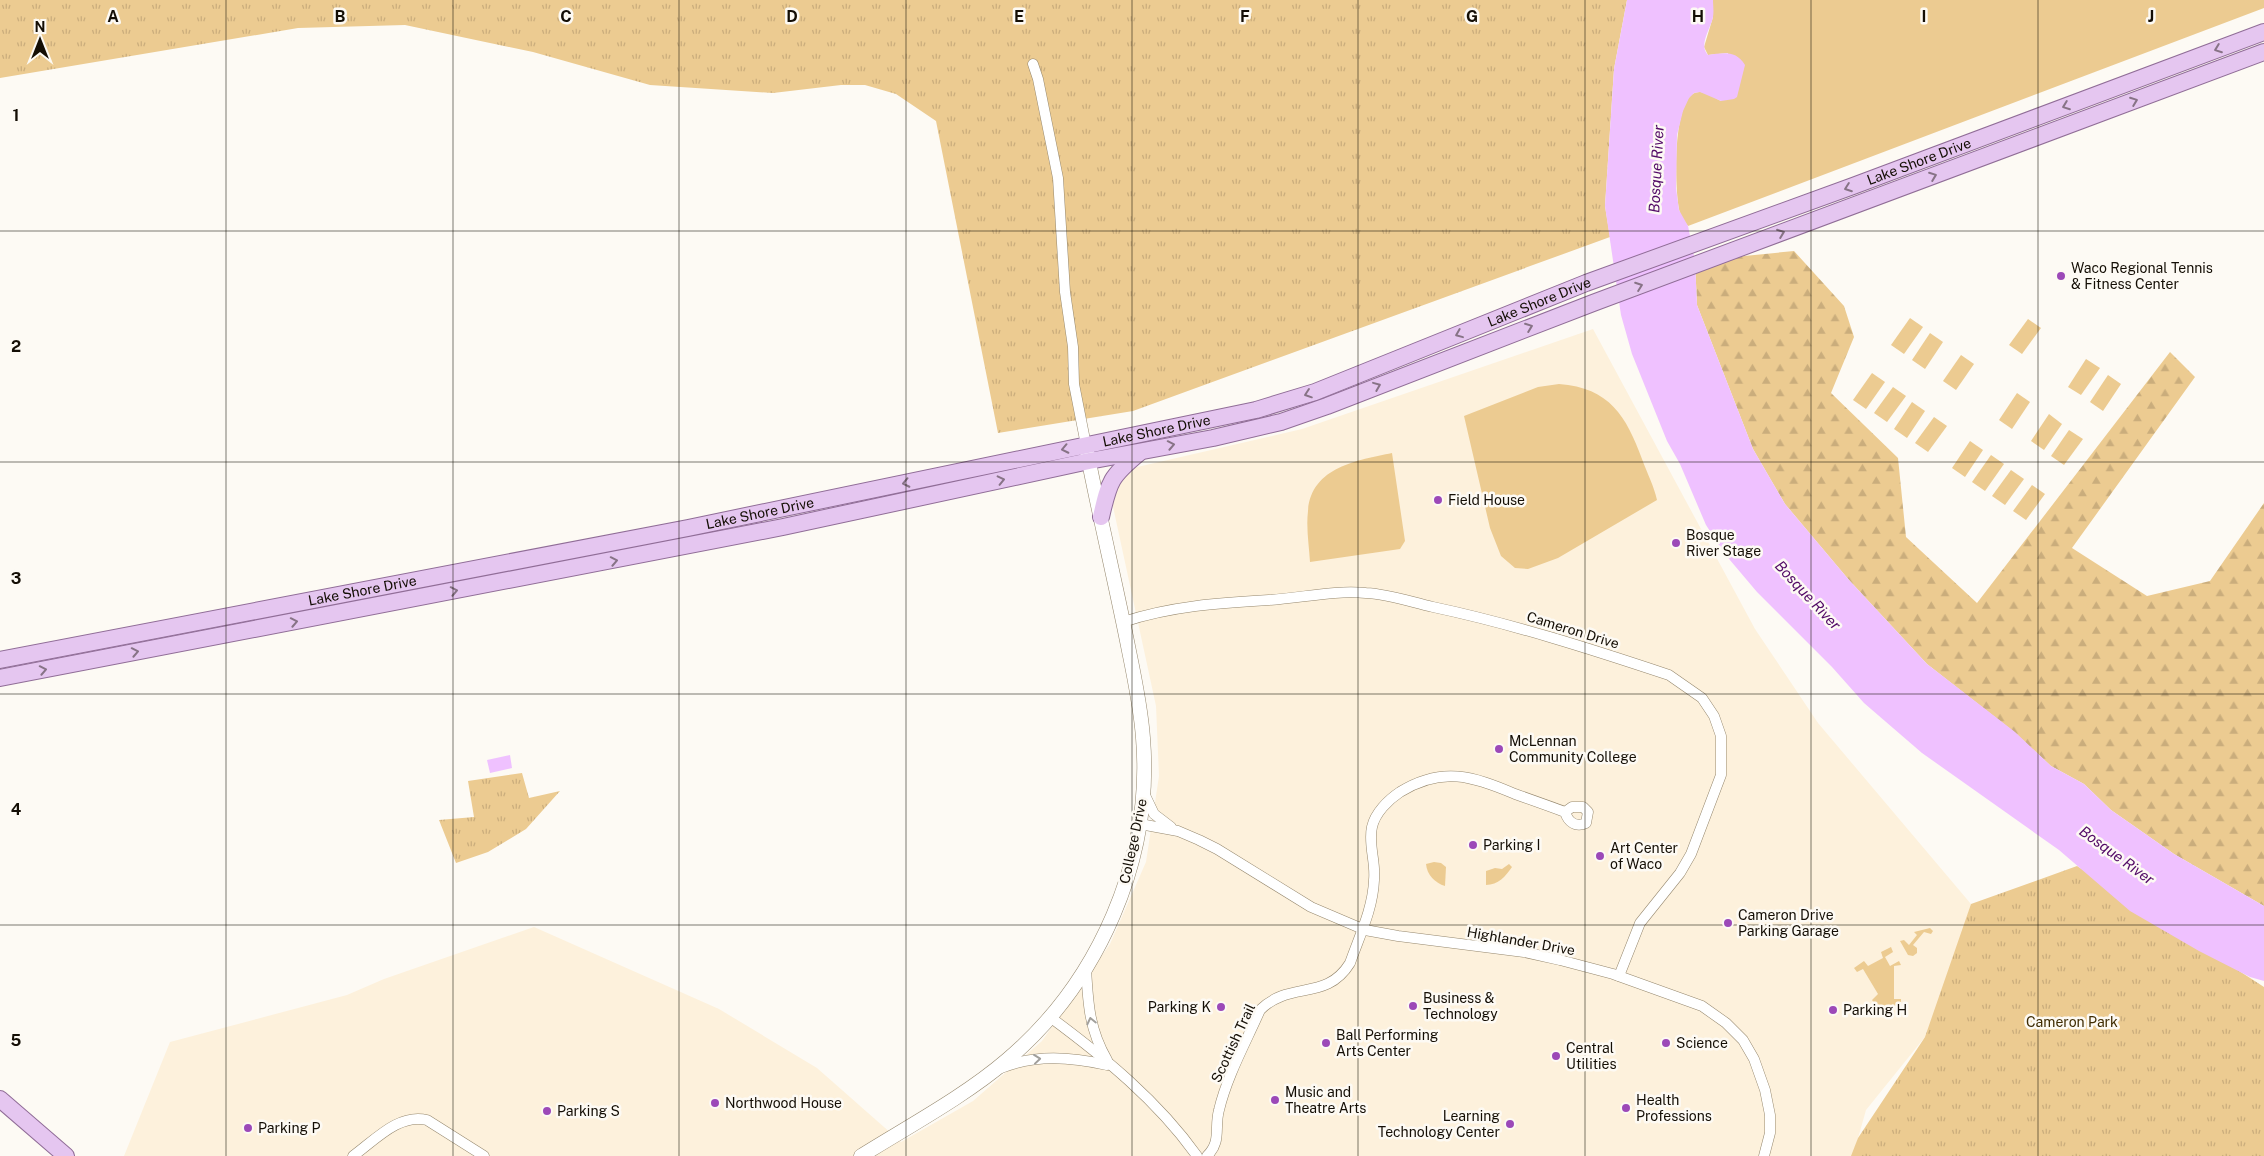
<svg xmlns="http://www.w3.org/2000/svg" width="2264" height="1156" font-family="'Public Sans',sans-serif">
<defs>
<pattern id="forest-firs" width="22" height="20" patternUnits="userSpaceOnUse" patternTransform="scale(1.25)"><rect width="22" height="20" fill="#eccb91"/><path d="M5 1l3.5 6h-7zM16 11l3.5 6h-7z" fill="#caad7c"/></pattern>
<pattern id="park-tufts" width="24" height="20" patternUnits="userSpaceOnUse" patternTransform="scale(1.25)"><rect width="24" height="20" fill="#eccb91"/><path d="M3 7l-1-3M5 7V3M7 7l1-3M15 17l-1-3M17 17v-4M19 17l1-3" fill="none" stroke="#caad7c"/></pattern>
</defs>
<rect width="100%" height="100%" fill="#fdfaf4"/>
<!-- built -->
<polygon fill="#fdf1dc" points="1593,329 1755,629 1818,723 1971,904 1933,1027 1866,1110 1853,1156 124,1156 170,1042 347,995 384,979 534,927 719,1009 817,1068 901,1142 973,1101 1042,1041 1110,944 1146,862 1159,776 1156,706 1112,502 1112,490 1133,468 1302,429"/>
<!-- grass -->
<g fill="#eccb91">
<path d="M 1713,0 L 2264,0 L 2264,8 L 1688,226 C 1684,221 1680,216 1679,209 C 1675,191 1671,90 1700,92 C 1706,92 1715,98 1721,101 L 1728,53 L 1708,55 L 1704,47 L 1713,17 Z"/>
<polygon points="1910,318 1923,327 1904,354 1891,345"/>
<polygon points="2028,319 2041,328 2022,354 2009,345"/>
<polygon points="1930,333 1943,342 1925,369 1912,360"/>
<polygon points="1961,355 1974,364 1956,390 1943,381"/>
<polygon points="2086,359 2100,368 2081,395 2068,387"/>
<polygon points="1872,373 1885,382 1866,409 1853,400"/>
<polygon points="2108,375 2121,384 2103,411 2090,402"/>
<path d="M 1559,384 C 1610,388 1626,416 1642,459 C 1647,473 1654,486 1657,500 L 1558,558 L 1528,569 L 1515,568 L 1501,556 L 1490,528 L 1464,416 L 1538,387 Z"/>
<polygon points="1893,387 1906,396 1887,422 1874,413"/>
<polygon points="2017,393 2030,402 2012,429 1999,420"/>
<polygon points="1912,402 1925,411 1907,438 1894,429"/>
<polygon points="2049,414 2062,424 2044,450 2031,441"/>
<polygon points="1934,417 1947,426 1928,452 1915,443"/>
<polygon points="2069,430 2083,439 2064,465 2051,456"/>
<polygon points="1970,441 1983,450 1965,477 1952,468"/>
<path d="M 1392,453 L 1405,541 L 1400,549 L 1310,562 C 1309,545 1306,528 1308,511 C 1311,467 1358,460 1392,453 Z"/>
<polygon points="1991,455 2004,464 1985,491 1972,482"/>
<polygon points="2011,470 2024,479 2005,505 1992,496"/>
<polygon points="2032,485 2045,494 2026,520 2013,511"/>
<path d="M 1434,862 L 1441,863 L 1446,867 L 1445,886 C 1435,883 1427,875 1426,864 Z"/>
<path d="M 1509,864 L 1512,867 C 1506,876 1498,885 1486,885 L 1486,871 L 1495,868 L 1502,869 Z"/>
<polygon points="1930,928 1933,931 1931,934 1924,932 1913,945 1917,948 1917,953 1913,956 1908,955 1900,941 1904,940 1909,945 1917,935 1914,932"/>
<polygon points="1891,947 1893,952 1885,957 1890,966 1899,961 1901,965 1894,966 1894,999 1901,999 1901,1002 1882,1014 1872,1000 1878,994 1863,969 1857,972 1854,968 1864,961 1868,966 1883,958 1881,952"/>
</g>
<!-- forest -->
<polygon fill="url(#forest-firs)" points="1794,251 1844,306 1854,337 1831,393 1898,458 1906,537 1977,603 2170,352 2195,377 2072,548 2147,596 2210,581 2264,503 2264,906 2174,854 2111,810 2084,784 2051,766 2014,732 1927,664 1849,580 1785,504 1753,449 1697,305 1695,261"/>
<!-- park -->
<g fill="url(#park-tufts)">
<polygon points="0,0 1627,0 1614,69 1605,206 1610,237 1133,411 998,433 936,121 896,94 865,85 841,85 773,93 650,85 533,52 405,25 298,28 0,78"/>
<polygon points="522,773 529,798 560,791 526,829 488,852 456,863 439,820 474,817 468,781"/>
<polygon points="2077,866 2264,987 2264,1156 1851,1156 1858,1138 1925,1037 1971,904"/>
</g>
<!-- water -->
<g fill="#efc1ff">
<path d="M 1627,0 L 1713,0 C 1713,5 1714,11 1713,17 C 1711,28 1698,45 1708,55 C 1723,53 1736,50 1745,65 L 1737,97 L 1734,99 L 1721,101 L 1700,92 L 1694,93 L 1689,98 L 1683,111 L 1677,135 L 1676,188 L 1679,210 L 1688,226 L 1695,261 L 1697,305 L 1753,449 L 1785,504 L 1849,580 L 1927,664 L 2015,732 L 2051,766 L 2084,784 L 2111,810 L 2174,854 L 2264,906 L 2264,981 L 2250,977 L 2199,951 L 2130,911 L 2059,850 L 1922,753 L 1864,703 L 1832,667 L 1757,592 L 1724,553 L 1706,525 L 1680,464 L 1667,441 L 1632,354 L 1621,315 L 1605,206 L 1614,69 Z"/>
<polygon points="510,755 512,768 490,773 487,760"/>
</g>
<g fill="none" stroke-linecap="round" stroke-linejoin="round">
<defs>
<g id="minor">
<polyline points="1033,64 1038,79 1058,178 1065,292 1073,347 1074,384 1086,445"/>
<path d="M 1123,622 C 1171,606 1219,603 1269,600 C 1302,598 1333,590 1366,593 C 1388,594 1411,602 1433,607 C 1513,624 1591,649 1669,675 L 1702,698 L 1714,716 L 1721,736 L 1721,775 L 1691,854 L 1680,873 L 1640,923 L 1619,976"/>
<polyline points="1143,791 1154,814 1171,827"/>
<polyline points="1140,824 1178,831 1199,840 1217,849 1311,907 1365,930 1398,936 1524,952 1560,960 1613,974 1702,1006 1726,1023 1743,1040 1754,1059 1765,1090 1770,1115 1770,1133 1764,1156"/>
<path d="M 1086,968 C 1088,1003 1089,1029 1107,1060"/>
<path d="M 1050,1017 C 1104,1057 1158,1101 1197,1156"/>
<path d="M 1001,1068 C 1036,1054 1071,1057 1107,1065"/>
<path d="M 353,1156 C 375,1140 399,1113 427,1120 L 484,1156"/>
<path d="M 1207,1156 C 1222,1141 1214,1128 1219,1110 C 1227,1076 1246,1042 1260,1010 C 1290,980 1326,1002 1350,963 C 1359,937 1373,909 1374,880 C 1376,862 1368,844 1372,827 C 1375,813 1388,800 1400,792 C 1442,766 1473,776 1515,794 C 1532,800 1549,806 1565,812 C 1568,822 1576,828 1586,823 L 1588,812 L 1583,807 L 1572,807 L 1565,812"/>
</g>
<path id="tertiary" d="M 861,1156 C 909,1126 965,1096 1007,1060 C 1099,982 1153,859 1143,738 C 1141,709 1135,680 1129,651 C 1116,585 1100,519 1087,452"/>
<g id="primary">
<path d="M 1101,517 C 1109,481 1111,476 1139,453"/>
<path id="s1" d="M 0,660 L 688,528 L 1256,410 L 1315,392 L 1586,283 L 1853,186 L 2264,32"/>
<polyline points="0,678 783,527 1089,461 1213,438 1281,422 1327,406 1593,303 2264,52"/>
<polyline points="0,1099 66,1156"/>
</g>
</defs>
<!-- minor casing -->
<use href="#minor" stroke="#95876d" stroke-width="11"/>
<!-- tertiary casing -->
<use href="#tertiary" stroke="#95876d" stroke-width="15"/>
<!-- primary casing -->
<use href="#primary" stroke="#906d97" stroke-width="18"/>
<!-- minor -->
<use href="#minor" stroke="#fff" stroke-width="10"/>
<!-- tertiary -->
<use href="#tertiary" stroke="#fff" stroke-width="14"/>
<!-- primary -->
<use href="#primary" stroke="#e5c6f0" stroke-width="16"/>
</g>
<!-- one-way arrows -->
<defs><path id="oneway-chevron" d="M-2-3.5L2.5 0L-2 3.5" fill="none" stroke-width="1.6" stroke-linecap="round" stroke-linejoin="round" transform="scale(1.25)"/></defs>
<g stroke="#877386">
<use href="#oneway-chevron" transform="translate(2218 49) rotate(159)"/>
<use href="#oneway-chevron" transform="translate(2134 101) rotate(-21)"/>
<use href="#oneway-chevron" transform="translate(2066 106) rotate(159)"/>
<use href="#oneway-chevron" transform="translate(1933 176) rotate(-21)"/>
<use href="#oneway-chevron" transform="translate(1848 188) rotate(160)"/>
<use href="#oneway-chevron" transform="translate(1781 233) rotate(-21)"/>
<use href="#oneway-chevron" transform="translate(1639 286) rotate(-20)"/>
<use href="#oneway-chevron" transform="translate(1529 327) rotate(-21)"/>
<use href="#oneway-chevron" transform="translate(1459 334) rotate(158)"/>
<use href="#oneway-chevron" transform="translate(1377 386) rotate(-22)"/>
<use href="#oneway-chevron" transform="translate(1308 394) rotate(161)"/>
<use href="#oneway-chevron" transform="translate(1171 445) rotate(-11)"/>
<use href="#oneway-chevron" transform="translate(1065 449) rotate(168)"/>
<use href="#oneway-chevron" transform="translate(1001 480) rotate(-13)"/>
<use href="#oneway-chevron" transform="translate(906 483) rotate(168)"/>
<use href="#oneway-chevron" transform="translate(614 561) rotate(-11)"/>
<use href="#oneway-chevron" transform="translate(454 591) rotate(-11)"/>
<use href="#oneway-chevron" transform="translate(294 622) rotate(-11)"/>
<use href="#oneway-chevron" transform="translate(135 652) rotate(-11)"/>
<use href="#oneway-chevron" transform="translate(43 670) rotate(-11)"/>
</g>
<g stroke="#a19f9b">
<use href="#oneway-chevron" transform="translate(1091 1021) rotate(-103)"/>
<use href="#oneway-chevron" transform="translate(1037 1059) rotate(-6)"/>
</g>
<!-- grid -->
<path fill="none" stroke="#140e05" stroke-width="1" stroke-opacity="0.55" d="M 226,0 L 226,1156M 453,0 L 453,1156M 679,0 L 679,1156M 906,0 L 906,1156M 1132,0 L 1132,1156M 1358,0 L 1358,1156M 1585,0 L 1585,1156M 1811,0 L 1811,1156M 2038,0 L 2038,1156M 0,231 L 2264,231M 0,462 L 2264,462M 0,694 L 2264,694M 0,925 L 2264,925"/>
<!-- markers -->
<g fill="#9c49b8" stroke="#fdfaf4" stroke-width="2">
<circle cx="2061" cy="276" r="5"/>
<circle cx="1438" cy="500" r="5"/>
<circle cx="1676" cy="543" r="5"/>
<circle cx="1499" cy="749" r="5"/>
<circle cx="1473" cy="845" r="5"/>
<circle cx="1600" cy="856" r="5"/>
<circle cx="1728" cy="923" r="5"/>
<circle cx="1413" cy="1006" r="5"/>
<circle cx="1221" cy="1007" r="5"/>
<circle cx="1833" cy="1010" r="5"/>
<circle cx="1326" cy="1043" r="5"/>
<circle cx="1666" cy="1043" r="5"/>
<circle cx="1556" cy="1056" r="5"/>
<circle cx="1275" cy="1100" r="5"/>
<circle cx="715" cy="1103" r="5"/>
<circle cx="1626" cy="1108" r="5"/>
<circle cx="547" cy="1111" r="5"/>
<circle cx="1510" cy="1124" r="5"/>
<circle cx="248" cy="1128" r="5"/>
</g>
<g text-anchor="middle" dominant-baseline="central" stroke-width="5" stroke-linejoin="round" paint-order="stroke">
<!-- street labels -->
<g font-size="14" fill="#140e05" stroke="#fdfaf4">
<text stroke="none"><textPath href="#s1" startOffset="1989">Lake Shore Drive</textPath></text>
<text stroke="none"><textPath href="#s1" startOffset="1584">Lake Shore Drive</textPath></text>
<text stroke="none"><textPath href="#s1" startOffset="1179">Lake Shore Drive</textPath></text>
<text stroke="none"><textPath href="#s1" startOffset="774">Lake Shore Drive</textPath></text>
<text stroke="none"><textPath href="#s1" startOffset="369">Lake Shore Drive</textPath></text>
<text transform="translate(1573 630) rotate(17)">Cameron Drive</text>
<text transform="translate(1133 841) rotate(-78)">College Drive</text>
<text transform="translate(1521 941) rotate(10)">Highlander Drive</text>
<text transform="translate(1233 1043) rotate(-65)">Scottish Trail</text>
</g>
<!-- poi labels -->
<g font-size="14" fill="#140e05" stroke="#fdfaf4" text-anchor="start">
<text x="2071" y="268">Waco Regional Tennis<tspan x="2071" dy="16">&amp; Fitness Center</tspan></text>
<text x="1448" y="500">Field House</text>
<text x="1686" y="535">Bosque<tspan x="1686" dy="16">River Stage</tspan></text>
<text x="1509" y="741">McLennan<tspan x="1509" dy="16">Community College</tspan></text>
<text x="1483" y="845">Parking I</text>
<text x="1610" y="848">Art Center<tspan x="1610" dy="16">of Waco</tspan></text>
<text x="1738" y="915">Cameron Drive<tspan x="1738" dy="16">Parking Garage</tspan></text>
<text x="1423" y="998">Business &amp;<tspan x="1423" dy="16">Technology</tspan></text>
<text x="1211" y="1007" text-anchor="end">Parking K</text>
<text x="1843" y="1010">Parking H</text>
<text x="1336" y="1035">Ball Performing<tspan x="1336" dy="16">Arts Center</tspan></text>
<text x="1676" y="1043">Science</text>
<text x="1566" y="1048">Central<tspan x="1566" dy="16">Utilities</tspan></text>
<text x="1285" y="1092">Music and<tspan x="1285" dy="16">Theatre Arts</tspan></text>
<text x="1636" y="1100">Health<tspan x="1636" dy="16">Professions</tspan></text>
<text x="725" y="1103">Northwood House</text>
<text x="557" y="1111">Parking S</text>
<text x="1500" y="1116" text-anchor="end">Learning<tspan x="1500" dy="16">Technology Center</tspan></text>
<text x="258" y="1128">Parking P</text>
</g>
<!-- park labels -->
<g font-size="14" fill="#402d04" stroke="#fdfaf4">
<text x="2072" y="1022">Cameron Park</text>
</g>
<!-- water labels -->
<g font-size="15" font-style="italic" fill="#530b67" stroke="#fdfaf4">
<text transform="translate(1656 169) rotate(-87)">Bosque River</text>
<text transform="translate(1808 595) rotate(47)">Bosque River</text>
<text transform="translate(2117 855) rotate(36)">Bosque River</text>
</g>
</g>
<g font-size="16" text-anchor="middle" font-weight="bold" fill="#140e05" stroke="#fdfaf4" stroke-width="5" stroke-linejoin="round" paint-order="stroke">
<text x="113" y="22">A</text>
<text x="340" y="22">B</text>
<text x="566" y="22">C</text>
<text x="792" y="22">D</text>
<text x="1019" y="22">E</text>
<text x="1245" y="22">F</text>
<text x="1472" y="22">G</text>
<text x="1698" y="22">H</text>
<text x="1924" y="22">I</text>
<text x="2151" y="22">J</text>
<text x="16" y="121">1</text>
<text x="16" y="352">2</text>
<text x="16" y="584">3</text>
<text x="16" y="815">4</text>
<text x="16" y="1046">5</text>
</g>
<!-- north arrow -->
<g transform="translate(40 40)" stroke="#fdfaf4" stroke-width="4" paint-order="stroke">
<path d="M0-4L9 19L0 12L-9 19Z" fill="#140e05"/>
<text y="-8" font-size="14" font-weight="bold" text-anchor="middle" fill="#140e05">N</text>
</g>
</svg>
